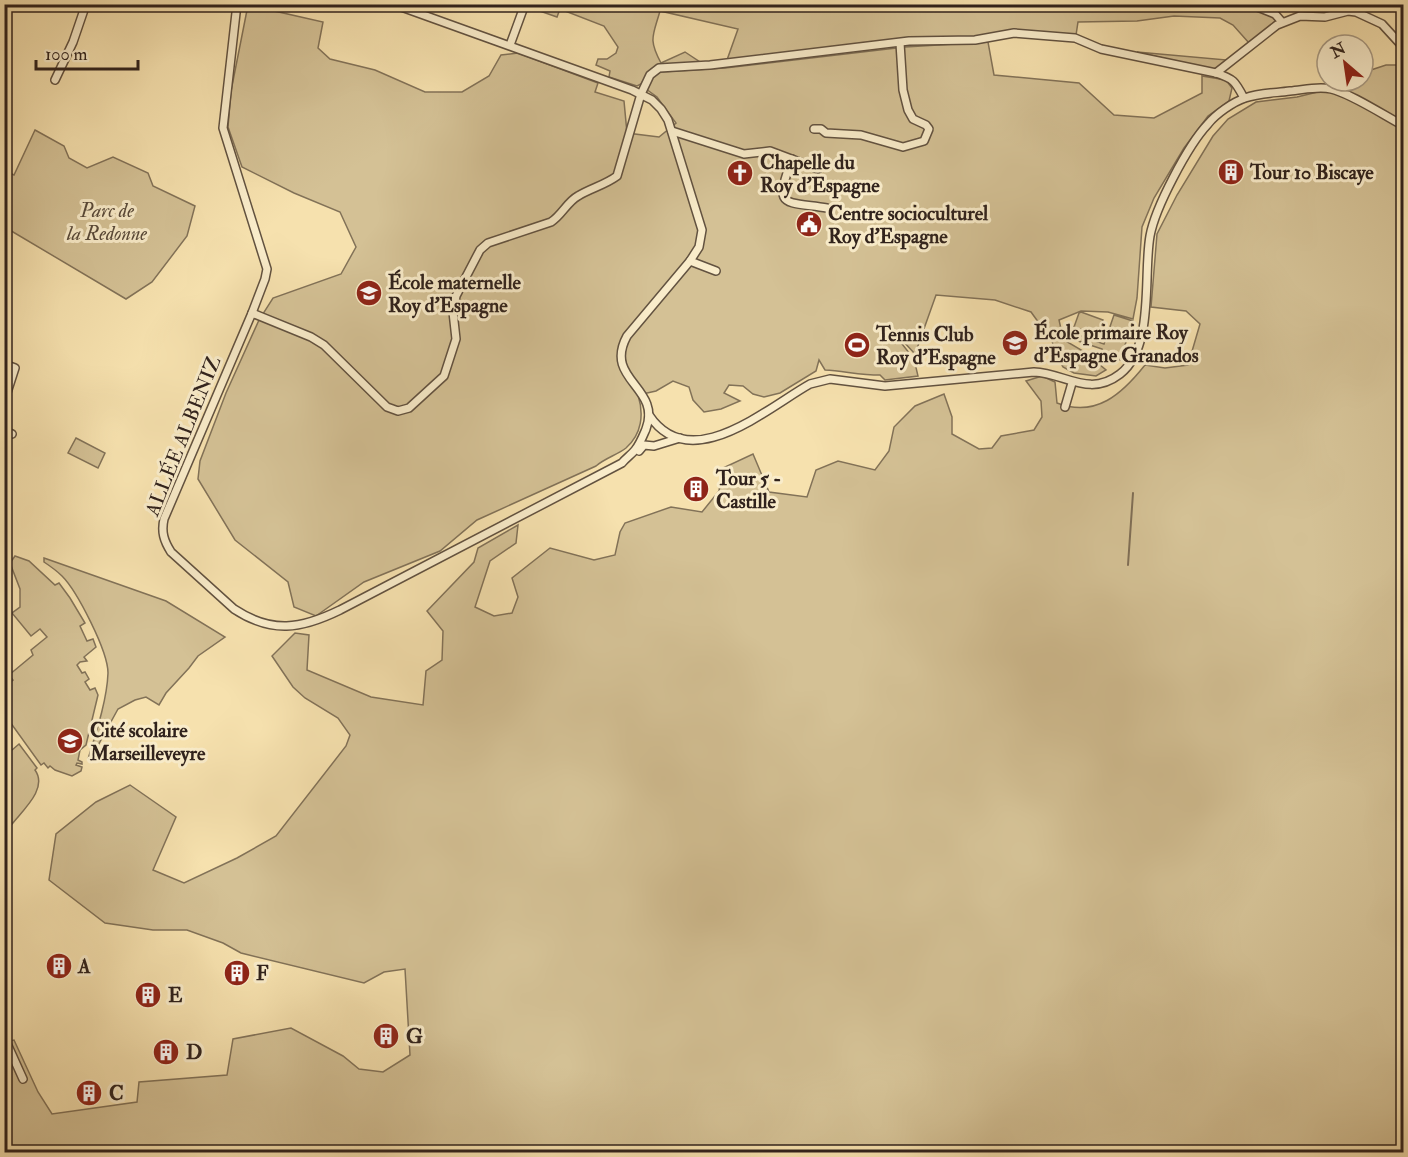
<svg xmlns="http://www.w3.org/2000/svg" width="1408" height="1157" font-family="'IM FELL Double Pica',serif">
<rect width="100%" height="100%" fill="#f6e1ae"/>
<filter id="stains"><feTurbulence type="fractalNoise" baseFrequency=".00333" numOctaves="4"/><feColorMatrix values="0 0 0 0 .2 0 0 0 0 .09 0 0 0 0 .02 0 0 0 .5 -.17"/></filter>
<radialGradient id="worn" r=".72"><stop offset=".6" stop-color="#630" stop-opacity="0"/><stop offset="1" stop-color="#630" stop-opacity=".3"/></radialGradient>
<!-- green -->
<g fill="#d4c195" stroke="#827258" stroke-width="1.5">
<path d="M 535,4 L 1143,4 L 1144,8 L 1160,4 L 1246,4 L 1275,15 L 1278,21 L 1249,43 L 1233,25 L 1220,18 L 1174,16 L 1137,21 L 1078,22 L 1076,35 L 983,36 L 727,60 L 738,29 L 660,11 C 653,36 648,39 661,63 L 685,52 L 700,62 L 662,65 L 651,70 L 641,84 L 637,86 L 609,77 L 610,71 L 596,65 L 598,59 L 607,59 L 616,53 L 618,47 L 604,26 L 560,9 L 557,17 L 534,9 Z"/>
<path d="M 248,5 L 323,22 L 318,48 L 330,59 L 375,70 L 425,92 L 462,92 L 489,76 L 501,55 L 518,53 L 598,83 L 595,92 L 624,101 L 627,133 L 659,137 L 676,123 L 657,97 L 646,89 L 651,78 L 660,72 L 725,68 L 905,47 L 988,42 L 994,75 L 1079,83 L 1114,115 L 1154,118 L 1202,93 L 1202,76 L 1226,80 L 1232,88 L 1229,101 L 1208,116 L 1184,148 L 1154,198 L 1142,227 L 1137,298 L 1133,319 L 1108,312 L 1081,311 L 1059,320 L 1061,329 L 1104,344 L 1114,315 L 1133,321 L 1120,360 L 1101,354 L 1102,349 L 1063,336 L 1064,340 L 1083,351 L 1106,370 L 1096,376 L 1074,373 L 1063,367 L 1057,357 L 1052,341 L 1031,312 L 995,300 L 936,295 L 915,354 L 892,329 L 891,330 L 914,359 L 918,376 L 885,380 L 880,375 C 860,375 844,371 825,370 L 819,360 L 816,371 L 780,393 L 764,397 L 753,394 L 743,386 L 729,385 L 724,393 L 740,401 L 721,409 L 704,412 L 693,400 L 689,387 L 673,381 L 656,391 L 638,395 C 644,414 642,434 626,448 C 617,455 605,458 596,466 L 477,520 L 440,551 L 364,582 L 316,616 L 294,607 L 288,582 L 235,540 L 198,479 L 200,461 L 226,393 L 259,320 L 273,298 L 341,274 L 356,247 L 340,212 L 294,193 L 242,167 L 228,127 L 231,91 Z"/>
<polygon points="1137,52 1227,60 1215,70"/>
<path d="M 1386,65 L 1403,65 L 1403,1152 L 5,1152 L 4,1042 L 14,1040 L 38,1092 L 52,1114 L 137,1102 L 139,1082 L 227,1075 L 233,1039 L 291,1028 L 343,1056 L 359,1069 L 383,1072 L 410,1055 L 405,969 L 384,972 L 364,983 L 241,953 L 223,943 L 187,930 L 153,930 L 105,923 L 49,880 L 56,834 L 96,802 L 130,785 L 176,817 L 153,870 L 184,883 L 237,858 L 276,836 L 346,746 L 350,735 L 338,718 L 305,698 L 293,687 L 272,656 L 295,633 L 309,635 L 307,670 L 371,697 L 423,705 L 426,671 L 442,660 L 443,631 L 427,611 L 474,562 L 478,548 L 518,525 L 516,543 L 490,561 L 475,607 L 494,616 L 512,613 L 518,597 L 512,578 L 550,548 L 594,560 L 615,555 L 620,532 L 625,523 L 671,507 L 702,512 L 719,491 L 723,468 L 753,454 L 769,492 L 807,497 L 816,470 L 838,461 L 875,470 L 889,451 L 894,427 L 915,406 L 944,394 L 952,417 L 952,434 L 979,449 L 992,448 L 1001,436 L 1034,430 L 1042,417 L 1041,401 L 1026,381 L 1042,376 L 1055,382 L 1057,403 C 1096,418 1122,394 1145,365 L 1165,368 L 1188,365 L 1200,324 L 1186,311 L 1151,307 L 1157,234 L 1177,195 L 1213,136 L 1228,119 L 1256,102 L 1297,97 L 1363,81 L 1363,77 L 1371,70 Z"/>
<polygon points="35,130 64,146 69,158 87,168 113,157 148,173 153,186 195,206 187,236 152,282 126,299 8,229 5,228 5,171 14,175"/>
<polygon points="1081,312 1103,320 1099,336 1074,327 1079,313"/>
<polygon points="76,438 105,453 98,468 68,453"/>
<polygon points="15,556 29,561 55,585 59,583 70,598 85,623 80,626 87,641 93,639 96,647 84,657 87,661 80,662 77,665 82,673 85,672 89,679 85,682 90,690 95,688 98,695 86,745 80,750 78,760 82,762 82,764 77,763 76,765 82,767 81,771 72,776 55,770 50,766 48,768 44,763 41,765 5,715 5,686 13,680 9,675 33,655 31,650 47,637 40,629 31,636 12,613 20,607 20,589 10,563"/>
<path d="M 44,558 L 166,601 L 225,637 L 198,656 L 189,668 L 166,693 L 159,705 L 146,697 L 135,700 L 118,709 L 90,760 L 88,759 C 96,733 107,700 108,673 C 108,651 77,591 62,576 C 57,571 50,566 44,562 Z"/>
<path d="M 19,744 L 37,768 L 35,770 C 48,788 24,809 12,824 L 5,807 L 5,756 Z"/>
</g>
<g fill="none" stroke-linecap="round" stroke-linejoin="round">
<!-- stream -->
<polyline stroke="#7f6e56" stroke-width="2" points="1128,565 1133,493"/>
<defs>
<g id="minor">
<path d="M 237,4 L 223,128 L 267,269 L 265,279 L 252,313 L 164,519 C 161,532 164,541 171,552 L 234,609 C 272,634 301,629 340,610 L 622,463 C 626,458 631,455 635,450 C 640,444 643,436 646,429 C 662,387 603,380 627,336 L 690,261 L 699,247 L 702,230 L 668,120 L 661,109 L 652,100 L 632,90 L 393,4"/>
<polyline points="1250,4 1275,14 1282,22"/>
<polyline points="510,45 525,4"/>
<polyline points="1216,73 1277,25 1300,16 1325,17 1348,11 1356,12 1382,24 1404,48"/>
<polyline points="55,80 73,42 86,4"/>
<polyline points="814,129 821,129 826,133 861,135 903,147 924,141 929,129 926,125 913,119 908,110 903,90 900,43"/>
<polyline points="672,131 744,154 770,151 818,169"/>
<path d="M 792,159 C 774,208 781,201 827,208"/>
<polyline points="690,261 716,271"/>
<path d="M 252,313 L 311,337 L 324,345 L 387,407 L 398,411 L 409,408 L 444,376 L 456,339 L 453,312 L 456,296 L 480,250 L 488,243 L 551,222 C 562,215 567,202 578,196 C 591,188 605,185 617,176 L 641,94 L 650,75 L 659,68 L 710,65 L 909,41 L 975,40 L 1014,33 L 1075,38 L 1101,49 L 1216,73 C 1234,79 1235,81 1244,98"/>
<polyline points="4,364 15,368 4,402"/>
<polyline points="1065,407 1072,383"/>
<path d="M 649,415 C 690,477 767,408 810,384 L 830,379 L 885,386 L 1034,372 C 1065,373 1089,398 1120,374 C 1155,347 1143,275 1150,236 C 1155,208 1188,145 1208,124 C 1216,114 1233,102 1245,98 C 1259,93 1275,93 1290,91 C 1303,90 1318,86 1331,89 C 1350,93 1385,116 1404,126"/>
<polyline points="4,431 12,434"/>
<polyline points="639,451 644,445 654,446 680,438"/>
<polyline points="4,1037 23,1079"/>
</g>
</defs>
<!-- minor casing -->
<use href="#minor" stroke="#625240" stroke-width="10"/>
<!-- minor -->
<use href="#minor" stroke="#f9ecca" stroke-width="7"/>
</g>
<!-- icons -->
<defs>
<symbol id="building-disc" viewBox="-11 -11 22 22"><circle r="9.5" fill="#8f2418" stroke="#f9ecca"/><path d="M-4-6H4V6H1V3H-1V6H-4ZM-2.5-4.3h1.7v1.8h-1.7ZM.8-4.3h1.7v1.8H.8ZM-2.5-1h1.7V.8h-1.7ZM.8-1h1.7V.8H.8Z" fill="#fff"/></symbol>
<symbol id="church-disc" viewBox="-11 -11 22 22"><circle r="9.5" fill="#8f2418" stroke="#f9ecca"/><path d="M-1.2-6h2.4v3.5h3.3v2.4h-3.3V6h-2.4V-.1h-3.3v-2.4h3.3Z" fill="#fff"/></symbol>
<symbol id="civic-disc" viewBox="-11 -11 22 22"><circle r="9.5" fill="#8f2418" stroke="#f9ecca"/><path d="M-.6-6.5H3V-4.5H.6V-3L4-1V1h2V6H-6V1h2V-1L-.6-3ZM-1.2 2.5V6h2.4V2.5Z" fill="#fff"/></symbol>
<symbol id="school-disc" viewBox="-11 -11 22 22"><circle r="9.5" fill="#8f2418" stroke="#f9ecca"/><path d="M0-5L7-2L0 1L-7-2ZM-4 1L0 2.5L4 1V4Q0 6-4 4Z" fill="#fff"/></symbol>
<symbol id="stadium-disc" viewBox="-11 -11 22 22"><circle r="9.5" fill="#8f2418" stroke="#f9ecca"/><path d="M0-5a6.5 5 0 1 0 0 10a6.5 5 0 1 0 0-10ZM-3.5-1.8h7v3.6h-7Z" fill="#fff"/></symbol>
</defs>
<g fill-rule="evenodd">
<use href="#building-disc" x="1216" y="157" width="30" height="30"/>
<use href="#church-disc" x="725" y="158" width="30" height="30"/>
<use href="#civic-disc" x="794" y="209" width="30" height="30"/>
<use href="#school-disc" x="354" y="278" width="30" height="30"/>
<use href="#school-disc" x="1000" y="328" width="30" height="30"/>
<use href="#stadium-disc" x="842" y="330" width="30" height="30"/>
<use href="#building-disc" x="681" y="474" width="30" height="30"/>
<use href="#school-disc" x="55" y="726" width="30" height="30"/>
<use href="#building-disc" x="44" y="951" width="30" height="30"/>
<use href="#building-disc" x="222" y="958" width="30" height="30"/>
<use href="#building-disc" x="133" y="980" width="30" height="30"/>
<use href="#building-disc" x="371" y="1021" width="30" height="30"/>
<use href="#building-disc" x="151" y="1037" width="30" height="30"/>
<use href="#building-disc" x="74" y="1078" width="30" height="30"/>
</g>
<g text-anchor="middle" dominant-baseline="central" stroke-width="6" stroke-linejoin="round" paint-order="stroke">
<!-- poi labels -->
<g font-size="20" font-weight="bold" fill="#30221c" stroke="#f9ecca" text-anchor="start">
<text x="760" y="162">Chapelle du<tspan x="760" dy="23">Roy d’Espagne</tspan></text>
<text x="1250" y="172">Tour 10 Biscaye</text>
<text x="828" y="213">Centre socioculturel<tspan x="828" dy="23">Roy d'Espagne</tspan></text>
<text x="388" y="282">École maternelle<tspan x="388" dy="23">Roy d'Espagne</tspan></text>
<text x="1034" y="332">École primaire Roy<tspan x="1034" dy="23">d'Espagne Granados</tspan></text>
<text x="876" y="334">Tennis Club<tspan x="876" dy="23">Roy d'Espagne</tspan></text>
<text x="716" y="478">Tour 5 -<tspan x="716" dy="23">Castille</tspan></text>
<text x="90" y="730">Cité scolaire<tspan x="90" dy="23">Marseilleveyre</tspan></text>
<text x="78" y="966">A</text>
<text x="256" y="973">F</text>
<text x="168" y="995">E</text>
<text x="406" y="1036">G</text>
<text x="186" y="1052">D</text>
<text x="109" y="1093">C</text>
</g>
<!-- park labels -->
<g font-size="20" font-style="italic" fill="#594a3a" stroke="#f9ecca">
<text x="107" y="210">Parc de<tspan x="107" dy="23">la Redonne</tspan></text>
</g>
<!-- street labels -->
<g font-size="20" fill="#30221c" stroke="#f9ecca">
<text transform="translate(183 436) rotate(-68)">ALLÉE ALBENIZ</text>
</g>
</g>
<!-- margin -->
<rect width="1408" height="1157" fill="none" stroke="#f6e1ae" stroke-width="24"/>
<rect x="6" y="6" width="1396" height="1145" fill="none" stroke="#30221c" stroke-width="3"/>
<rect x="12" y="12" width="1384" height="1133" fill="none" stroke="#30221c" stroke-width="1.5"/>
<!-- north arrow -->
<g transform="translate(1345 63) rotate(331)"><circle r="28" fill="#f9ecca" stroke="#a99b84" stroke-width="1.5"/>
<path d="M0-4.5L10 22L0 15L-10 22Z" fill="#8f2418"/>
<text y="-9" font-size="16" font-weight="bold" text-anchor="middle" fill="#30221c">N</text>
</g>
<!-- scale -->
<path d="M36 60v9h102v-9" fill="none" stroke="#30221c" stroke-width="3"/>
<text x="45" y="60" font-size="18" fill="#30221c" stroke="#f9ecca" stroke-width="4.5" paint-order="stroke">100 m</text>
<rect width="100%" height="100%" filter="url(#stains)"/>
<rect width="100%" height="100%" fill="url(#worn)"/>
</svg>
